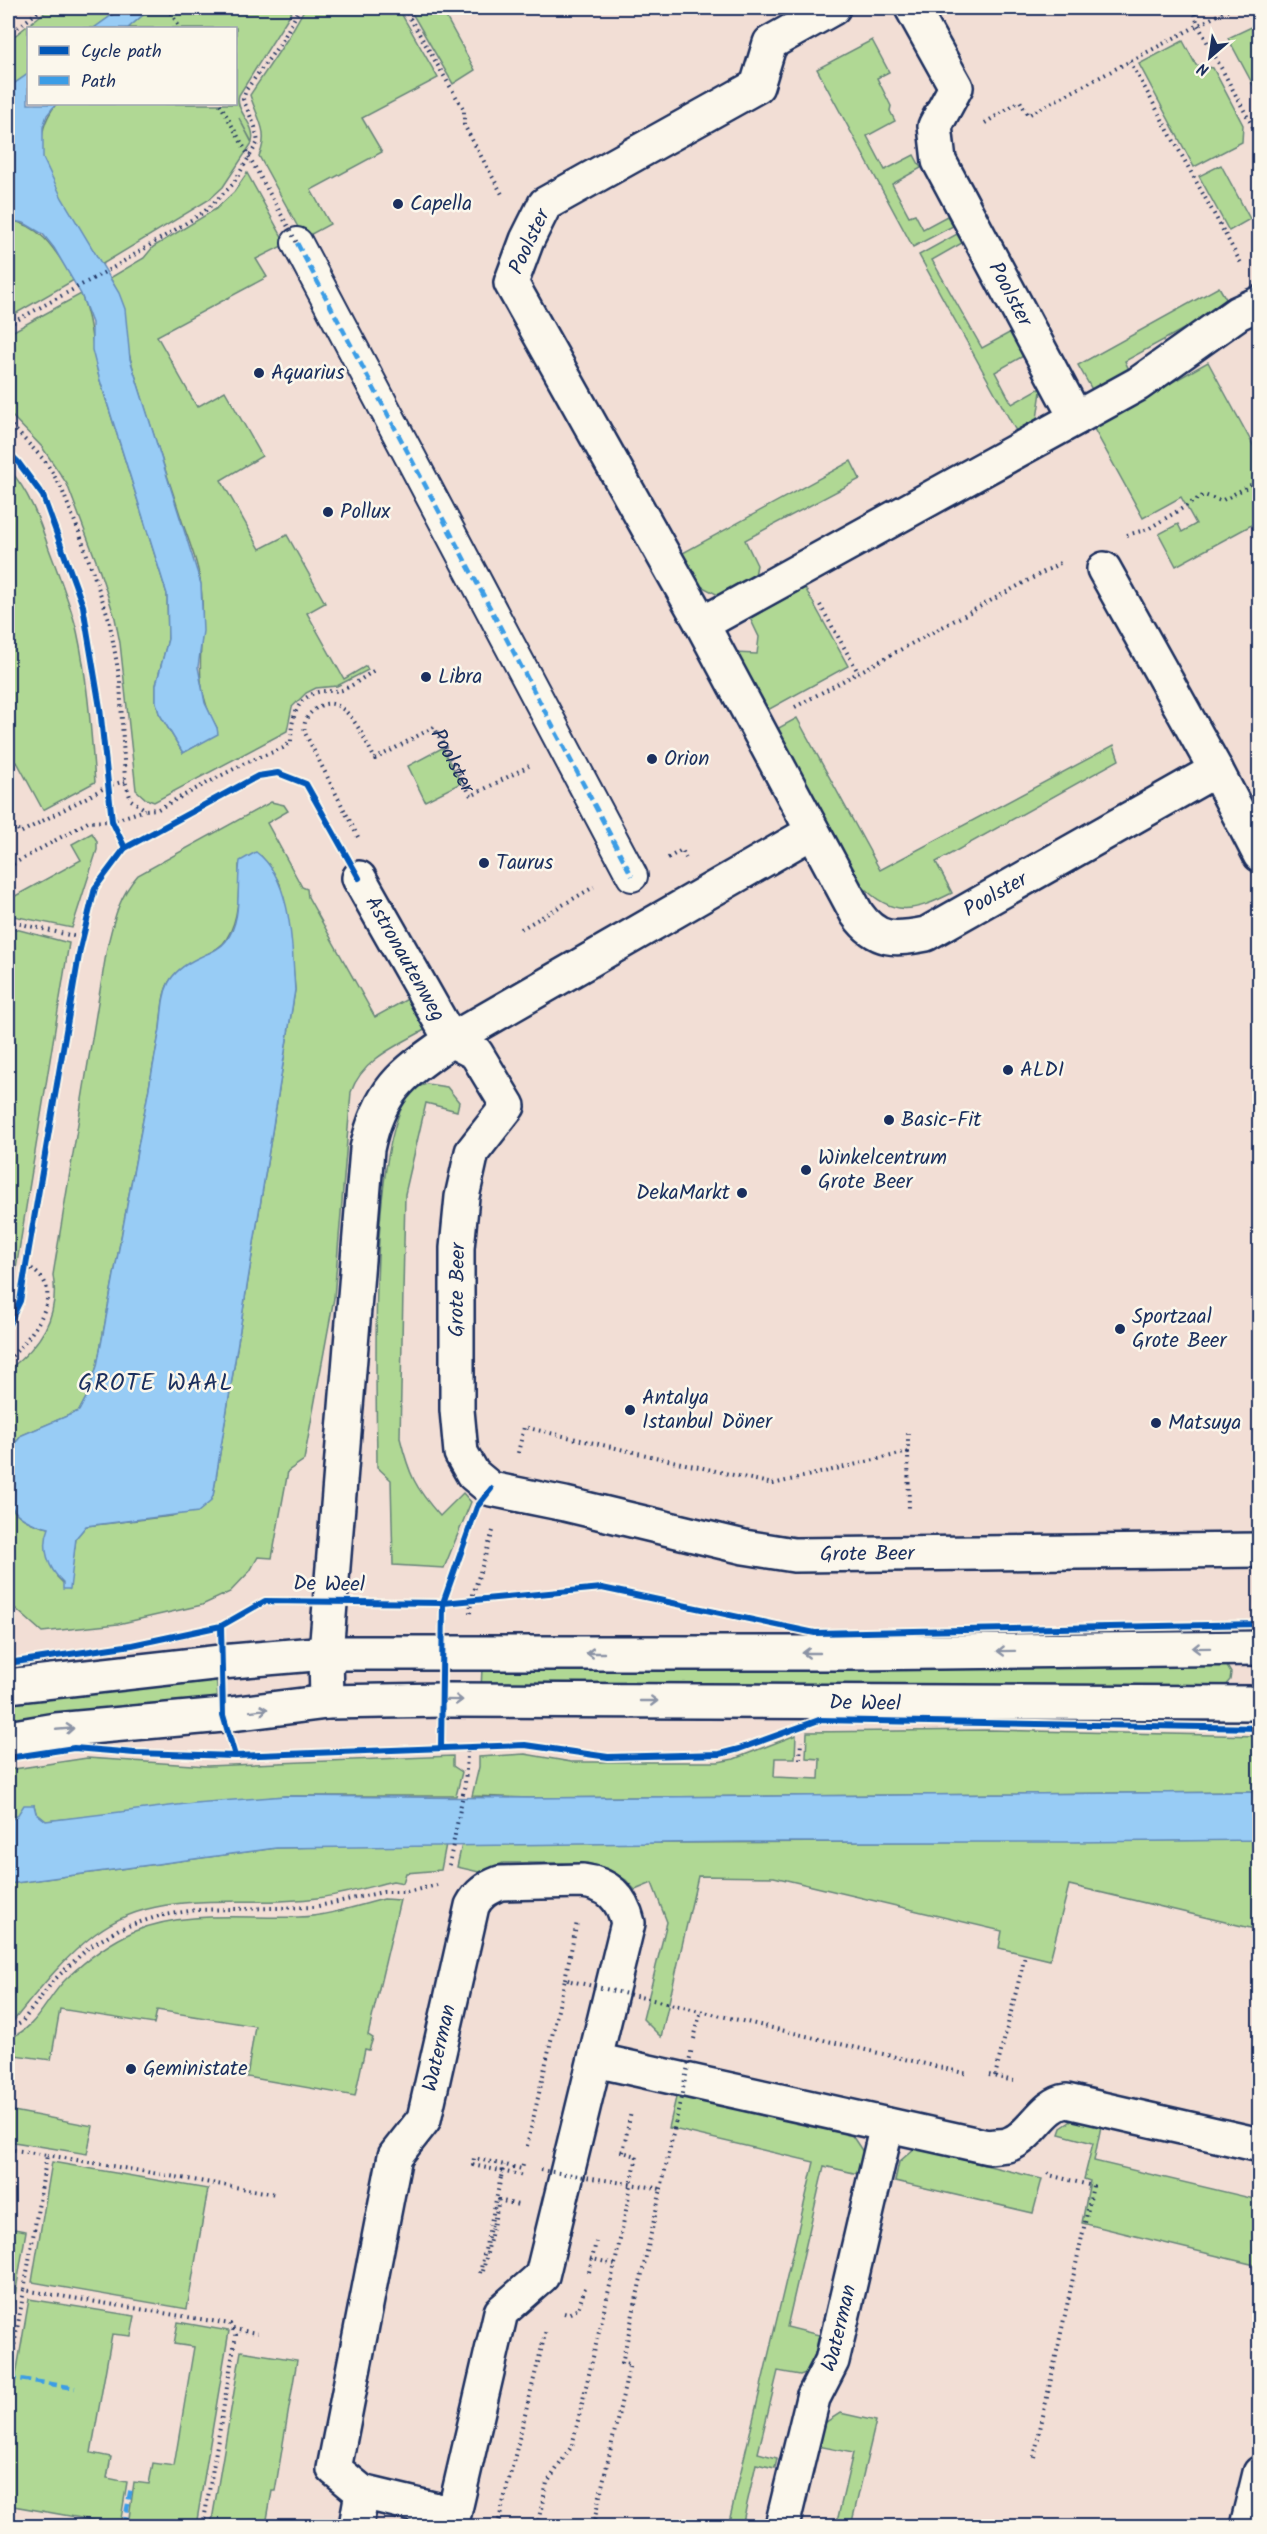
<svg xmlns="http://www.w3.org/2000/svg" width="1267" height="2534" font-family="Kalam,sans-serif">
<rect width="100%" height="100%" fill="#f2ded5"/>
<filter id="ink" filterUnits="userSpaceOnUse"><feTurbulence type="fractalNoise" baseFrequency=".0167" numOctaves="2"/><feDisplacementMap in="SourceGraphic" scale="12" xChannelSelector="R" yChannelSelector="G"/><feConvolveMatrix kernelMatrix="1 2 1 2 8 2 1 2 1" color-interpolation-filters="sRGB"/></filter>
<g filter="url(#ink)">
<!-- green -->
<g fill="#b0d894" stroke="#668479" stroke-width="1.5">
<polygon points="50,8 122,8 94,28 28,28 28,74 8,88 8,41"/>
<path d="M 151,8 L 294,8 L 239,95 C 234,112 257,124 252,142 L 239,118 L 252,143 L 223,187 L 210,199 L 101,265 C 87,241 46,180 42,155 C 40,135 44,120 56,104 L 236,104 L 236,28 L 128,28 Z"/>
<path d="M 305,8 L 398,8 L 438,78 L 362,118 L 382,152 L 311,190 L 330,224 L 304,238 L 259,156 C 270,132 257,118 250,95 L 288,38 Z"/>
<polygon points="409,8 441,8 475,70 453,84"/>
<polygon points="1253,8 1259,8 1259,96 1228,38 1258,24"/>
<polygon points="872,40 889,72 877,78 891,106 890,111 895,121 867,136 885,170 914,155 921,168 892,184 909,216 915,214 923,229 947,216 953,226 913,247 817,69"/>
<polygon points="1183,41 1196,65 1213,68 1243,125 1242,142 1194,167 1139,64"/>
<polygon points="1221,165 1250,219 1229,231 1199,176"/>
<path d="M 247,173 L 286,244 L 256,259 L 267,277 L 157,336 L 197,407 L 225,391 L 262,456 L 221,480 L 260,549 L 287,535 L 325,603 L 307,613 L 344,679 L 366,666 L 368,670 L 337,686 L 316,688 L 306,693 L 292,707 L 287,731 L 154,802 L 146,799 L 136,790 L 120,643 L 115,618 L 98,566 L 67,484 L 42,447 L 8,412 L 8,334 L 81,294 C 93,323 91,347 99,377 L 167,594 L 168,639 L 156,685 L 156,702 L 159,713 L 183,753 L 208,739 L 217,728 C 187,677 208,641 201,587 C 199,565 189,542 182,521 C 165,468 146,414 131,361 C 121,328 130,310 110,278 L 144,258 L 153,247 L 216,209 L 234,192 Z"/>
<path d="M 8,220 C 43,225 56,252 74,280 L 8,318 Z"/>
<polygon points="957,234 962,243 932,260 982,348 1011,332 1025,355 995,372 1012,404 1040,388 1041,391 1037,419 1016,431 919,255"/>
<polygon points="1219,287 1229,304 1125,361 1130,372 1094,393 1078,365"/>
<polygon points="1208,362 1259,456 1259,521 1176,566 1159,534 1178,524 1182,532 1196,524 1181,497 1143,518 1093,427"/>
<polygon points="851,461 860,479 745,540 757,565 755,576 720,596 695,583 681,554"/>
<path d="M 8,468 C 29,491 39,519 49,549 C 59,576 70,603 77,631 C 88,681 91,732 95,782 L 43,810 L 17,762 L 8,767 Z"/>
<polygon points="805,588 848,666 766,711 735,653 757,654 759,637 750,618"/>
<path d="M 797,718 L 880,870 L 1114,745 L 1119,760 L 936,862 L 952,893 C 914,912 893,918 861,885 L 775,730 Z"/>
<polygon points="442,748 461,783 425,801 408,766"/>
<path d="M 271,802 L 284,805 L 288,811 L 267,823 L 302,887 L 307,889 L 308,897 L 375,1017 L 411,997 L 428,1028 C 399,1045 363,1058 351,1092 L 334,1298 L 304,1460 L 288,1471 L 272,1558 L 258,1557 L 250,1571 L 230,1592 L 202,1605 L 118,1624 L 42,1632 L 8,1602 L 8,1503 C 17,1517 32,1525 49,1528 L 57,1577 L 69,1589 L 76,1538 L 86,1526 L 172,1516 L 213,1496 L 295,990 L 290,932 L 280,884 L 269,865 L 261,856 L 255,854 L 239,865 C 239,888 240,918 227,938 C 222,947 213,951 205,955 C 163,975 164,986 160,1029 L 97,1366 L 88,1394 L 79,1411 L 22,1435 L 8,1452 L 8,1370 C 40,1346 60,1317 53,1275 L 107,948 C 114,919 118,898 138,875 Z"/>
<polygon points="92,833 97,841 97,850 72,928 8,915 8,900 81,860 72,844"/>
<polygon points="8,927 69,943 15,1275 8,1303"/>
<path d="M 427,1084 L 447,1087 L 459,1102 L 457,1111 L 426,1103 L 405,1194 L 400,1438 C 409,1474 415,1488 440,1516 L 463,1493 L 471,1502 L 444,1568 L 393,1565 L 391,1480 L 377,1467 C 377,1399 366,1131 414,1090 C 417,1087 423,1085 427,1084 Z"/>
<polygon points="1225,1663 1231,1673 1230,1680 1223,1688 481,1690 482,1668"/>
<polygon points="216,1674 218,1703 8,1724 8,1696"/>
<polygon points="989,1730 1259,1736 1259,1792 528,1798 472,1796 479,1767 479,1757 525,1754 571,1762 718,1762 734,1759 796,1735 795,1758 775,1758 774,1777 819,1779 820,1759 806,1758 807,1732"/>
<polygon points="453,1756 453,1766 462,1772 456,1796 285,1796 46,1821 36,1813 34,1805 8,1822 8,1770 87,1758 207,1766"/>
<polygon points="1259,1840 1259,1930 1069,1885 1050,1960 999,1948 1002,1931 774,1877 698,1876 661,2037 643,2019 667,1922 652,1883 635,1890 626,1880 608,1869 587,1863 503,1863 479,1872 457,1867 462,1844"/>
<path d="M 446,1844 L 441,1870 L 406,1873 L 403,1883 L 393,1881 C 368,1887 342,1895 317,1898 C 244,1909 158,1885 95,1934 C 62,1959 37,1992 11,2024 L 8,2023 L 8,1884 L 276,1848 Z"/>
<path d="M 384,1899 L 400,1900 L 368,2035 L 373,2038 L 369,2050 L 365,2049 L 355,2096 L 247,2077 L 255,2026 L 157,2010 L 154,2024 L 60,2009 L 51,2060 L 15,2055 L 8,2101 L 8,2038 C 36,2031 47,1997 67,1978 C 87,1959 110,1942 135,1931 C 186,1910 245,1919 299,1917 C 328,1916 356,1906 384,1899 Z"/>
<polygon points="677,2093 851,2134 863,2152 858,2174 824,2166 787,2327 819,2335 811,2371 800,2375 778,2371 758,2453 777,2458 775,2468 756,2464 742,2526 728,2526 814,2162 669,2128"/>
<polygon points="8,2110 93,2126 87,2154 8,2141"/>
<polygon points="1073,2120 1101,2126 1094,2161 1259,2200 1259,2266 1082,2223 1090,2181 1084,2179 1093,2143 1059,2134 1061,2128"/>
<polygon points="915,2148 1042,2179 1033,2213 895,2181 899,2162"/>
<polygon points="52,2162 208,2189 187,2309 32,2282"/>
<polygon points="8,2228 26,2231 8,2338"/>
<polygon points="29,2299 135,2316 131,2336 112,2334 91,2453 111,2457 107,2478 127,2482 120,2525 8,2505 8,2422"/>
<polygon points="178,2322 229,2331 196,2526 128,2526 134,2482 149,2484 153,2463 174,2466 194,2347 174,2344"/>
<polygon points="241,2351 297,2360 275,2491 272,2491 266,2525 211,2526"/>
<polygon points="840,2413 876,2421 851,2526 836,2526 853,2453 818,2446 823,2424"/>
</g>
<!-- water -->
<g fill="#98ccf5" stroke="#668db9" stroke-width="1.5">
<polygon points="122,8 151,8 128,28 94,28"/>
<polygon points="28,74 28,104 56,104 47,115 43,127 43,158 62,198 119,293 125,309 130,359 201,584 203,631 198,667 205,703 217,728 218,734 183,753 159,713 156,702 156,685 168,639 167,594 99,377 92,350 92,323 81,294 54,248 43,234 24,223 8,220 8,88"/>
<path d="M 256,852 C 293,879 292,949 295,990 L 213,1496 L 210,1502 L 198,1512 L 86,1526 L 76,1538 L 70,1589 L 63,1589 L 63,1582 C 48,1569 41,1547 49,1528 C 0,1517 7,1495 8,1452 L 22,1435 L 79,1411 L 88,1394 L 97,1366 L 160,1029 C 164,993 162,975 198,958 C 208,953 219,950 226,941 C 243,920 236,886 240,861 Z"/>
<polygon points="1259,1792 1259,1840 1075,1842 741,1842 276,1848 8,1884 8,1822 17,1816 24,1805 34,1805 36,1813 46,1821 194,1803 285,1796 528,1798"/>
</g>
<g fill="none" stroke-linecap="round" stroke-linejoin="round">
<defs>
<polyline id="pedestrian" points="297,243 632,876"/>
<g id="minor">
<path id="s2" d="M 833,8 L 770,43 L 757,86 L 545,204 L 527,240 L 511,283 L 702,624 L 857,914 C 877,942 895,940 926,934 L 1216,770"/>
<path id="s3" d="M 912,8 L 956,87 L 935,126 L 939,161 L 1076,418"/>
<polyline points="1104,569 1216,770 1260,855"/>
<polyline points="702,624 1138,384 1238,313 1260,303"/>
<path id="s4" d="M 359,878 L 451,1040"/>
<path id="s5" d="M 451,1040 L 476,1053 L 508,1106 L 472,1152 L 462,1197 L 457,1248 L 457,1410 L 461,1453 L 473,1474 L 491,1489 L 565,1504 L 744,1547 L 794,1555 L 1260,1550"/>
<path d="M 327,1702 L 326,1653 L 367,1149 C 380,1088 403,1074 451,1040 L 812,832"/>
<path d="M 582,1881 C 608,1884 622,1897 628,1923 L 542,2276 L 501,2312 L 454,2514 L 362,2492 L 334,2469 L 395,2156 L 424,2119 L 472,1906 C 478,1894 487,1888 500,1883 Z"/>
<path d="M 595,2060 L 988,2147 C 994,2146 1001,2146 1007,2145 C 1032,2138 1042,2104 1067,2101 L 1260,2145"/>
<polyline points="356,2526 362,2492"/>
<path id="s6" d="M 782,2526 L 813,2398 L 832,2361 L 887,2125"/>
<polyline points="1247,2526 1260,2473"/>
</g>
<g id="tertiary">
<polyline points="8,1686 221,1662 326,1653 853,1653 1260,1648"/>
<polyline points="8,1738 56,1730 223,1715 327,1702 443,1700 1260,1703"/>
</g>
</defs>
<!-- pedestrian casing -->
<use href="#pedestrian" stroke="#1b2f5e" stroke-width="34"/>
<!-- minor casing -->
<use href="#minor" stroke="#1b2f5e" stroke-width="38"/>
<!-- tertiary casing -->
<use href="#tertiary" stroke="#1b2f5e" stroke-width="38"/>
<!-- path -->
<g stroke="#1b2f5e" stroke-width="4" stroke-dasharray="1.5 4.5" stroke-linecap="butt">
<polyline points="168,8 180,28"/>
<polyline points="404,8 464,110 464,125 503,196"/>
<polyline points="1193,8 1198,25 1260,140"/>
<polyline points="8,35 43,8"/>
<polyline points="1130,61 1242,265"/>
<polyline points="985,123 1020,101 1028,115 1231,8"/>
<polyline points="8,325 116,266 204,212 233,184 258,142 255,127 243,99 246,90 282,41 300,8"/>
<path d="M 8,422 L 45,461 L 60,485 L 79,532 L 109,619 L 120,681 L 125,781 L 131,800 L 146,810 L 158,809 L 245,763 L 283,748 L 291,742 C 291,721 295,698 318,692 C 326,690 335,692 342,690 C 353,686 365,676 375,670"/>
<polyline points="1127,535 1148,529 1204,495 1221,501 1260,480"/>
<polyline points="820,605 858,672"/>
<polyline points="795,707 1062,562"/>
<polyline points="8,833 17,828 20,833 108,786 125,781"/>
<path id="s1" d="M 358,837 L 305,733 C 303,723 306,716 315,709 C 344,687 364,739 375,759 L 434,727 L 471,796 L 529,766"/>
<polyline points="668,858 682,850 686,858"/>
<polyline points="8,867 88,822 112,821 145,810"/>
<polyline points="8,921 82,938"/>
<polyline points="521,929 594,887"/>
<path d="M 8,1360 C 24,1344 58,1307 44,1281 C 40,1275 32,1269 26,1264"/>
<polyline points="908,1452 909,1512"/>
<polyline points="518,1453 524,1427 773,1484 908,1452 908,1432"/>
<polyline points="470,1613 471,1601 493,1531"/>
<polyline points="800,1759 801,1741"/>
<polyline points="449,1865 465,1784 468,1742"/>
<polyline points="565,1979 577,1922"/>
<polyline points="666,2003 968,2074"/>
<polyline points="8,2030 21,2023 54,1980 88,1948 119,1929 159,1916 195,1910 314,1907 383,1892 407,1892 437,1885"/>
<polyline points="694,2039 701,2010"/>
<polyline points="989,2075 1018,2082"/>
<polyline points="995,2076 1025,1956"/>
<polyline points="527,2146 565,1979 571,1981"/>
<polyline points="8,2149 47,2155 24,2290"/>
<polyline points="623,2152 631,2112"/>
<polyline points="47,2155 276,2194"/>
<polyline points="523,2165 522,2169 474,2158 473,2165 524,2176"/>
<polyline points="661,2189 674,2129"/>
<polyline points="615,2264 637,2156 616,2150"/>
<polyline points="483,2271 499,2200 518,2205"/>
<polyline points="480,2273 501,2177"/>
<polyline points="564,2313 568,2314 578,2309 586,2285"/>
<polyline points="233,2329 257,2333"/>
<polyline points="8,2380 24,2290 230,2324 236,2335 203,2526"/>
<polyline points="1034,2457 1093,2186 1049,2175 1046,2169"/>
<polyline points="499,2520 546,2330"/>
<polyline points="537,2526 547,2483 572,2446 615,2264 588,2258"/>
<polyline points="593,2526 630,2364 622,2363 661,2189 656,2188"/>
</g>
<!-- pedestrian -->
<use href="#pedestrian" stroke="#fbf7ec" stroke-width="30"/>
<!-- minor -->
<use href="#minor" stroke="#fbf7ec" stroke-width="33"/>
<!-- tertiary -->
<use href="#tertiary" stroke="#fbf7ec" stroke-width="33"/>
<!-- path-bridge -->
<g stroke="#1b2f5e" stroke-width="4" stroke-dasharray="1.5 4.5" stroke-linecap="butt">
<polyline points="220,104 297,243"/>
<polyline points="571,1981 666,2003"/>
<polyline points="674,2129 692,2048"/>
<polyline points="540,2170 656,2188"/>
<polyline points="501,2177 504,2165"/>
<polyline points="589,2272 596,2242"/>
</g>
<!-- quiet -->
<g stroke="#3b9de6" stroke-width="4.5" stroke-dasharray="9 4.5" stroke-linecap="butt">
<polyline points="297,243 632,876"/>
<polyline points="8,2377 75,2388"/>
<polyline points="124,2526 131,2487"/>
</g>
<defs>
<g id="cycleway">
<polyline points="8,452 18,462 43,496 83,606 100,708 112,821 125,848"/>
<polyline points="8,1326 20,1301 80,949 95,888 125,848 258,776 278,773 306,784 359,878"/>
<polyline points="221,1626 223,1715 235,1756"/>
<polyline points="8,1663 132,1645 221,1626 265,1601 443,1603 602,1588 815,1633 1260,1624"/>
<polyline points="441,1748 443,1603 477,1507 491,1489"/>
<polyline points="8,1758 74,1748 135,1753 235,1756 525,1745 608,1757 720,1754 739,1749 819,1720 1260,1728"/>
</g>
</defs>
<!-- cycleway casing -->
<use href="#cycleway" stroke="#fbf7ec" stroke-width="10"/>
<!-- cycleway -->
<use href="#cycleway" stroke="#0057b8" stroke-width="6"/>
</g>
<!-- one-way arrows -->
<defs><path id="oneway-shaft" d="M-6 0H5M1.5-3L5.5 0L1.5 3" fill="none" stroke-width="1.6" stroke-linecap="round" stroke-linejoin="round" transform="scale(1.5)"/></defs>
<g stroke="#8b93a5">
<use href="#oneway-shaft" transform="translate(1201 1648) rotate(179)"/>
<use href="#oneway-shaft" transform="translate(1006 1651) rotate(179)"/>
<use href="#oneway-shaft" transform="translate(595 1653) rotate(-180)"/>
<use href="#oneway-shaft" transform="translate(811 1653) rotate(-180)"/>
<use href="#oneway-shaft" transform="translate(454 1700) rotate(1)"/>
<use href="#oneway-shaft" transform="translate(649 1701)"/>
<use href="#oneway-shaft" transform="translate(259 1710) rotate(-7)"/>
<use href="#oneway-shaft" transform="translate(65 1729) rotate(-5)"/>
</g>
</g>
<!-- markers -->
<g fill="#1b2f5e" stroke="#fbf7ec" stroke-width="2">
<circle cx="398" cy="204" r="6"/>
<circle cx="259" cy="373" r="6"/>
<circle cx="328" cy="512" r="6"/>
<circle cx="426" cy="677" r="6"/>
<circle cx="652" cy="759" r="6"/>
<circle cx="484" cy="863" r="6"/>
<circle cx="1008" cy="1070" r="6"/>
<circle cx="889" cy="1120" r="6"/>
<circle cx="806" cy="1170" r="6"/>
<circle cx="742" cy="1193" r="6"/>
<circle cx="1120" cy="1329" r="6"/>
<circle cx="630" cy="1410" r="6"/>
<circle cx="1156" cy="1423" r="6"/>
<circle cx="131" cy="2069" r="6"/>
</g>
<g text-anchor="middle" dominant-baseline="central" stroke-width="5" stroke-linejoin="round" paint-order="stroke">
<!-- poi labels -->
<g font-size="21" fill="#1b2f5e" stroke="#fbf7ec" text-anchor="start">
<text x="410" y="204">Capella</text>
<text x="271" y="373">Aquarius</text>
<text x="340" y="512">Pollux</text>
<text x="438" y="677">Libra</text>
<text x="664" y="759">Orion</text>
<text x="496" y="863">Taurus</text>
<text x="1020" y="1070">ALDI</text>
<text x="901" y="1120">Basic-Fit</text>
<text x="818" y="1158">Winkelcentrum<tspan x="818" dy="24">Grote Beer</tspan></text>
<text x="730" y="1193" text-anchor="end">DekaMarkt</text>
<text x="1132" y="1317">Sportzaal<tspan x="1132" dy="24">Grote Beer</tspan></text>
<text x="642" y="1398">Antalya<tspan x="642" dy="24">Istanbul Döner</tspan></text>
<text x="1168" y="1423">Matsuya</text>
<text x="143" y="2069">Geministate</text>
</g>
<!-- street labels -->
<g font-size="21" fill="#1b2f5e" stroke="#fbf7ec">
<text transform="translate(530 242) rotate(-65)">Poolster</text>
<text stroke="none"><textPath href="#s3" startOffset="321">Poolster</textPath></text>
<text stroke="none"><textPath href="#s1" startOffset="340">Poolster</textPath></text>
<text stroke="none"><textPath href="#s2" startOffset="1323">Poolster</textPath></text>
<text stroke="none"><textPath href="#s4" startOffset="93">Astronautenweg</textPath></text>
<text transform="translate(458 1290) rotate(-89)">Grote Beer</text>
<text stroke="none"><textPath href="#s5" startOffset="882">Grote Beer</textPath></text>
<text transform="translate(329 1585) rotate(1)">De Weel</text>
<text transform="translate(865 1704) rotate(1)">De Weel</text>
<text transform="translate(440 2048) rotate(-77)">Waterman</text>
<text stroke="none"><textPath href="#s6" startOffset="207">Waterman</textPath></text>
</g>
<!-- quarter labels -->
<g font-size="24" letter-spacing="1.5" fill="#1b2f5e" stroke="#fbf7ec">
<text x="156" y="1383">GROTE WAAL</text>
</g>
</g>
<!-- margin -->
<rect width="1267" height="2534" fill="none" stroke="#fbf7ec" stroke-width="30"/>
<rect x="15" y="15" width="1237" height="2504" fill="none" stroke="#1b2f5e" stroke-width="2" filter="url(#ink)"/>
<!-- legend -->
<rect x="27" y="27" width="210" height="78" fill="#fbf7ec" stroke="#a1a7b3" stroke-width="1.5"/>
<rect x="39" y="46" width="30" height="9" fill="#0057b8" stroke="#a1a7b3" stroke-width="1.5"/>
<text x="81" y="57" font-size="18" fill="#1b2f5e">Cycle path</text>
<rect x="39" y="76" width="30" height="9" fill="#3b9de6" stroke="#a1a7b3" stroke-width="1.5"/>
<text x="81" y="87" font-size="18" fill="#1b2f5e">Path</text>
<!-- north arrow -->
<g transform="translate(1210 57) rotate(209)" stroke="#fbf7ec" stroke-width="4.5" paint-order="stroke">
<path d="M0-4.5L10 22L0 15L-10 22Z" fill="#1b2f5e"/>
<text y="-9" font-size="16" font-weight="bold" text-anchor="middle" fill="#1b2f5e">N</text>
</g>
</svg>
